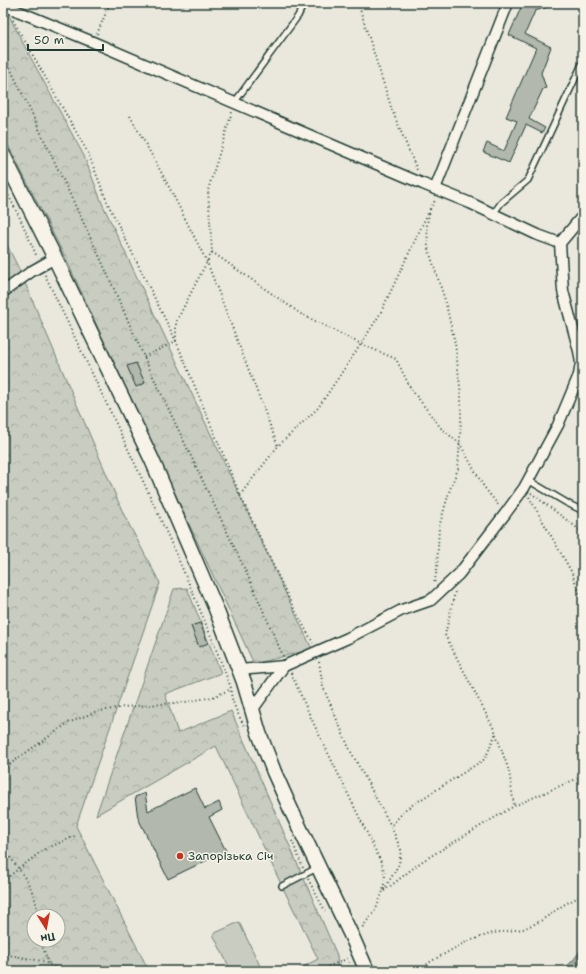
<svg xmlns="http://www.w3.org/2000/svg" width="586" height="974" font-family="'Shantell Sans',sans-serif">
<defs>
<pattern id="forest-crowns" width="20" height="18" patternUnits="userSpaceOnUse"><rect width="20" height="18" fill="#c8ccc1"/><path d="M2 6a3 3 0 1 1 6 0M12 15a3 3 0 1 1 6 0" fill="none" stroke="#abb0a6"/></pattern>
</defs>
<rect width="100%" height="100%" fill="#eae8dd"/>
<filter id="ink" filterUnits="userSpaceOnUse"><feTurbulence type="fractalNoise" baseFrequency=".025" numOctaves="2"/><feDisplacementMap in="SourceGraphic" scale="8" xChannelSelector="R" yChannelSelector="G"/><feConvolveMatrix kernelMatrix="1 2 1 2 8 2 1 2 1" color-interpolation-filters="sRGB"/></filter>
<g filter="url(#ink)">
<!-- forest -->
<g fill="url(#forest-crowns)" stroke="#74847a" fill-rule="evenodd">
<polygon points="3,8 6,9 25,47 84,156 102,203 312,649 254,664 66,259 3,135"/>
<path d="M 3,237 L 19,269 L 124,515 L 160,583 L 76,826 L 149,971 L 3,971 ZM 34,916 L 58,916 L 58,940 L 34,940 Z"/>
<polygon points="187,588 221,673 165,694 178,733 231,711 337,955 338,971 295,971 318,959 282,886 216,746 96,815 174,589"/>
</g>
<!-- pitch -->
<polygon fill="#c8ccc1" stroke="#74847a" points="239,922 261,968 255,971 231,971 213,934"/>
<!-- water -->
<polygon fill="#9ca69c" stroke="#6a7c72" points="583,947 583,971 562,971 574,959"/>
<!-- building -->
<g fill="#b2b8ae" stroke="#1f3d34">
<polygon points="523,3 554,3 554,5 535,11 525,34 551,47 541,73 546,88 543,89 529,119 545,128 542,133 526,125 509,163 483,152 487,143 504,151 517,121 506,117 536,48 509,35"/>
<polygon points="136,363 145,383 136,387 127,366"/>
<polygon points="200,623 208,643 199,647 191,626"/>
<polygon points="195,788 205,809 219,802 222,810 209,817 226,851 168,879 138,818 135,797 145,793 148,811"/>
</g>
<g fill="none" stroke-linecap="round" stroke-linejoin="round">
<defs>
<g id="lane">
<polyline points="234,103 298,16 304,3"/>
<polyline points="493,214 501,203 528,180 582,64 583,63"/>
<polyline points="528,480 567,503 581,510"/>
<polyline points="282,886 317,868"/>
</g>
<g id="street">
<polyline points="3,5 93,42 423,184 470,203 538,235 560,243"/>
<polyline points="435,189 508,3"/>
<polyline points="3,292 32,271 55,258"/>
<polyline points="240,670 284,666 348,638 402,610 431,600 459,574 505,514 524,488 558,425 579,375 581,363 579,351 563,291 560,243 580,219 583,218"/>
<polyline points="253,709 284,666"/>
</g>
<polyline id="secondary" points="3,155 55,258 152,460 216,609 244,682 259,733 274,772 292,812 353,939 367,971"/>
</defs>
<!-- lane casing -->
<use href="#lane" stroke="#1f3d34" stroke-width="8"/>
<!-- street casing -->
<use href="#street" stroke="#1f3d34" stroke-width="13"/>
<!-- secondary casing -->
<use href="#secondary" stroke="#1f3d34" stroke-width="17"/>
<!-- path -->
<g stroke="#1f3d34" stroke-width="2" stroke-dasharray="1 3" stroke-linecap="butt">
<polyline points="358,3 392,110 417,170"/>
<polyline points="13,20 88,153 108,204 176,341 240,495 291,603 313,643"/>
<polyline points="97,34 110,3"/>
<polyline points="3,53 102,262 149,368 248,576 283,656"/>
<polyline points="130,116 166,181 207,262 278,446"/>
<polyline points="3,185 19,216 37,257"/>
<polyline points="430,209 427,224 428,248 445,300 455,343 461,395 461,420 458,469 450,489 439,527 437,569 434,584"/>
<polyline points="430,209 436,199"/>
<polyline points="212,252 301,314 361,344 396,359 411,389 441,428 460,444 484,487 499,506"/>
<path d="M 45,275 C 110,412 178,547 231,688 C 230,701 239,715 244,726"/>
<polyline points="144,357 176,341 176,322 212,252 208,190 232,112"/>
<polyline points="531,493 580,530 583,531"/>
<polyline points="240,495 278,446 318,408 361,344 380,314 428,213"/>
<polyline points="529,497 571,571 583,602"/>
<polyline points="319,662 323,687 349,748 391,826"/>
<polyline points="291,673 311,718 382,864 385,875 383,891 376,909 361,929"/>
<polyline points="496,734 509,771 514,806"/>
<polyline points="3,769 68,723 95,712 124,707 185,702 213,697 231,689"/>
<polyline points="292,841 303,868"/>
<path d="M 3,848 C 16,865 31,883 36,903 C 37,907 37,912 37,916"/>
<polyline points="308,879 325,911"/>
<polyline points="3,881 43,850 75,836"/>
<polyline points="384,890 399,864 401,850 391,826 406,809 485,759 496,733 445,635 455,592"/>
<polyline points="384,891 421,862 514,806 583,776"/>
<polyline points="40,940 49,964"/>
<polyline points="3,954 42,961 62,971"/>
<polyline points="317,971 349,958"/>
<polyline points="348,971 349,960"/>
<polyline points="422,971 428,963 466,942 493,933 523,929 539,922 565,904 583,895"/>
</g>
<!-- lane -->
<use href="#lane" stroke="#f7f3e8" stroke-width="5"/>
<!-- street -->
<use href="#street" stroke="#f7f3e8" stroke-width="10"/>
<!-- secondary -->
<use href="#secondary" stroke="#f7f3e8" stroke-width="14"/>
</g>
</g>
<!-- markers -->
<circle fill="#c8321e" stroke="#f7f3e8" stroke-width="1.5" cx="180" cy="856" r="4"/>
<g text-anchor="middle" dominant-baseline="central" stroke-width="3" stroke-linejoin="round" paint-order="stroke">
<!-- poi labels -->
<g font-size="12" fill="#1f3d34" stroke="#f7f3e8" text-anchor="start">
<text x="188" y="856">Запорізька Січ</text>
</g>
</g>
<!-- margin -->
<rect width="586" height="974" fill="none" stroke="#f7f3e8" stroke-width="16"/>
<rect x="8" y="8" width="570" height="958" fill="none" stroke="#1f3d34" stroke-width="1.5" filter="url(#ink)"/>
<!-- north arrow -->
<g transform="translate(46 928) rotate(169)"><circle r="19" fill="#f7f3e8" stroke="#a1aaa0"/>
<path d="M0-3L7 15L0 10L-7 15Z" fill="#c8321e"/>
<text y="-6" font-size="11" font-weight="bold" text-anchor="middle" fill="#1f3d34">Пн</text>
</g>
<!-- scale -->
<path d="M28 44v6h75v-6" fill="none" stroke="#1f3d34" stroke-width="2"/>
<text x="34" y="44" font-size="12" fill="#1f3d34" stroke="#f7f3e8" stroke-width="3" paint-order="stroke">50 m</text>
</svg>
